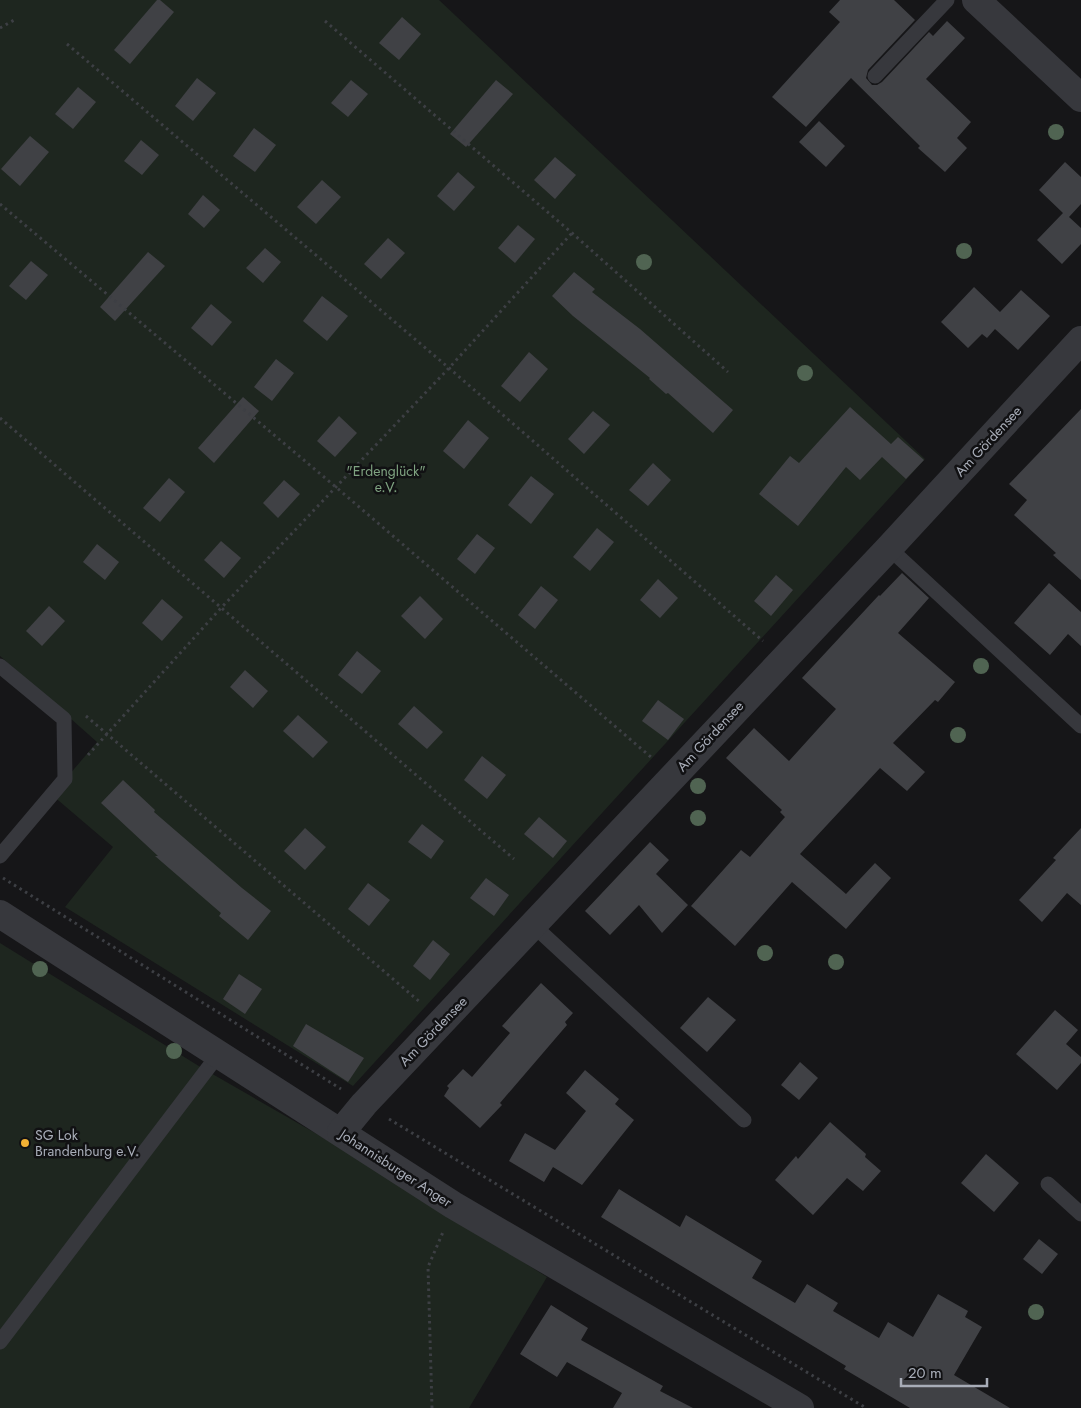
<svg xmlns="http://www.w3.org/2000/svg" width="1081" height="1408" font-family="Jost,sans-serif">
<rect width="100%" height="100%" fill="#161618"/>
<!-- green -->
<g fill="#1e261f">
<polygon points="0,0 439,0 925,459 353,1086 65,907 113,847 52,795 97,742 0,656"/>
<polygon points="0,943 202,1068 336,1145 547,1277 469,1408 0,1408"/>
</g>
<!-- building -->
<g fill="#404145">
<polygon points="157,0 160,0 174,12 130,64 114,50"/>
<polygon points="840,0 894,0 915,20 868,70 866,78 872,85 877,85 882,82 929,32 933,36 947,21 965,38 926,79 971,122 957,138 967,148 945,172 918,148 920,146 851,78 806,127 772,97 840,22 829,12"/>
<polygon points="402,17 421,34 399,60 379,43"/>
<polygon points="197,78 216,93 193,121 175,106"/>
<polygon points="351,80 368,94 348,117 331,103"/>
<polygon points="496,80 513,94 466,147 450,134"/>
<polygon points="78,87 96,102 73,129 55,114"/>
<polygon points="819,121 845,146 826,167 799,142"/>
<polygon points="254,128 276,145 255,172 233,156"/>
<polygon points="30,136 49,152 20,186 1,169"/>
<polygon points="141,140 159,155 142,175 124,161"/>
<polygon points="555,157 576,175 555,199 534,180"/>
<polygon points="1065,162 1081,177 1081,204 1069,217 1081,228 1081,244 1062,264 1037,240 1063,213 1039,190"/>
<polygon points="458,172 475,187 454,211 437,196"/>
<polygon points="322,180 341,197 316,224 297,207"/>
<polygon points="203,195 220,210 204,228 188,214"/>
<polygon points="518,225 535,239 515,263 498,248"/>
<polygon points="388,238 405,253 381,279 364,264"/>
<polygon points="265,248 281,262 263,283 246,268"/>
<polygon points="148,252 165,266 115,321 100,307"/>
<polygon points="31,261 48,275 26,300 9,286"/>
<polygon points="574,272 595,289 592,292 640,329 733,410 713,433 668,393 666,394 649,379 650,378 573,316 552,296"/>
<polygon points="974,287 1000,312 1021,290 1050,316 1018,350 995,329 987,338 982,334 968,348 941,322"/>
<polygon points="322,296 348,316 327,341 303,321"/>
<polygon points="211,304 232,322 212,346 191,328"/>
<polygon points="529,352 548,369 520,402 501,386"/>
<polygon points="276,359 294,373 272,401 254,387"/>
<polygon points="243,397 259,411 214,463 198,448"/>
<polygon points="850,407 891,444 898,437 924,460 906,479 882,457 860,480 846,467 798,526 759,494 790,456 799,463"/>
<polygon points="1081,409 1081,580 1053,555 1056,553 1014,515 1027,500 1009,484"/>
<polygon points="593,411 610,425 584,454 568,439"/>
<polygon points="339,416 357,433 335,457 317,441"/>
<polygon points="468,420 489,438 464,469 443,451"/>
<polygon points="653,463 671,480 648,506 629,490"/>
<polygon points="531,476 554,494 531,524 508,505"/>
<polygon points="169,478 185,492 160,522 143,508"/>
<polygon points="284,480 300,494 278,518 263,503"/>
<polygon points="597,528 614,542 590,571 573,557"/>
<polygon points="477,534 495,548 475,574 457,559"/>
<polygon points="221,541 241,558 224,578 204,560"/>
<polygon points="97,544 119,562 105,580 83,562"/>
<polygon points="902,573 929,598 898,633 955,682 938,702 935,700 893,743 925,772 907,791 880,768 800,854 846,894 875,863 891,878 846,929 792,882 735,946 691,906 741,850 750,857 785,817 780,812 782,810 726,758 754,728 789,761 836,709 802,678 879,595 880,596"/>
<polygon points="776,575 793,590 771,616 754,601"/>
<polygon points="658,579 678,598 660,618 640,600"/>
<polygon points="1049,583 1081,612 1081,646 1068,634 1050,655 1014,623"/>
<polygon points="541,586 558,600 535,629 518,615"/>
<polygon points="420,596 443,619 425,639 401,616"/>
<polygon points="162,599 183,617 162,641 142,623"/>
<polygon points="49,606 65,621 42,646 26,631"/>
<polygon points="357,651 381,671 362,694 338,675"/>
<polygon points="245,670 268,691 253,708 230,687"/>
<polygon points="658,700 684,719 668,740 642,721"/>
<polygon points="414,706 443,732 427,749 398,724"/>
<polygon points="298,715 328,742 313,758 283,731"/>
<polygon points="482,756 506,775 487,799 464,780"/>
<polygon points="123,780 155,810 154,812 242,888 271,911 248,940 219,916 221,913 155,856 158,856 101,803"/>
<polygon points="539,817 567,841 553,858 524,834"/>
<polygon points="422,824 444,841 431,859 408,842"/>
<polygon points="305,828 326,847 305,870 284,851"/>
<polygon points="1081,828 1081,905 1067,893 1042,922 1019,900 1056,860 1053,858"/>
<polygon points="650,842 669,860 656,874 688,905 662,933 639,905 610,935 585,911"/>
<polygon points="486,878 509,895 494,916 470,898"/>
<polygon points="368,883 390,900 369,926 348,909"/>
<polygon points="433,940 450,954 430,980 413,966"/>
<polygon points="239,974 262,989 245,1014 223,999"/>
<polygon points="541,983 573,1013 565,1022 567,1025 500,1103 502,1105 480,1128 444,1096 449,1088 447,1086 463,1069 472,1077 510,1033 502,1026"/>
<polygon points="708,997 736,1020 707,1052 680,1028"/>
<polygon points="1055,1010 1078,1030 1066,1044 1081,1057 1081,1063 1057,1090 1016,1054"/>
<polygon points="306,1024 364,1058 348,1082 293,1046"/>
<polygon points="800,1062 818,1078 799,1100 781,1085"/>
<polygon points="585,1070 619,1099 615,1104 634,1120 582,1185 553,1167 544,1182 509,1161 525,1133 555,1150 586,1111 566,1093"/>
<polygon points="830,1122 866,1154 865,1157 881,1171 863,1191 847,1178 813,1215 775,1180 796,1156 798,1159"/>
<polygon points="986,1154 1019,1183 994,1212 961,1183"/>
<polygon points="619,1189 680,1227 686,1215 762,1261 752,1278 795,1303 807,1284 838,1303 833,1311 879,1338 888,1322 913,1337 938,1294 968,1311 965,1317 982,1327 954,1375 1010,1408 910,1408 844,1369 846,1366 601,1217"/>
<polygon points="1039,1239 1058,1254 1042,1274 1023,1259"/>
<polygon points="551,1305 588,1328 581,1340 663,1386 660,1391 693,1408 613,1408 622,1393 567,1362 557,1377 520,1354"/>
</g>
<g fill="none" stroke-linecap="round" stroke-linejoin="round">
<!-- path -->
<g stroke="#3d3f44" stroke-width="3" stroke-dasharray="2.5 4" stroke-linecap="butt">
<polyline points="325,21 572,233 728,372"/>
<polyline points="0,28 16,19"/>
<polyline points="67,44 449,368 763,641"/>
<polyline points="0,204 337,488 652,758"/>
<polyline points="0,418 514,859"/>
<polyline points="86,716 421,1003"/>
<polyline points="88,755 221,608 449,368 572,233"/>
<polyline points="3,878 341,1089"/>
<polyline points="389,1119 866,1408"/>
<polyline points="432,1408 428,1267 443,1232"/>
</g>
<!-- service -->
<g stroke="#37383d" stroke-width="15">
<polyline points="875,76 947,0"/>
<polyline points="889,548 1081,726"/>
<polyline points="0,666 64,719 65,779 0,856"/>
<polyline points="533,925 744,1120"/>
<polyline points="1048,1184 1081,1214"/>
<polyline points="0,1342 218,1055"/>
</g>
<!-- minor -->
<g stroke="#37383d" stroke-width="28">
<polyline points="976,0 1081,98"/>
<polyline points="0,914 453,1205 800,1408"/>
<polyline points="341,1132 364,1104 889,548 1081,340"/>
</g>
</g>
<!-- trees -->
<g fill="#506452">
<circle cx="1056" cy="132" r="8"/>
<circle cx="964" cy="251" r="8"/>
<circle cx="644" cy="262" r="8"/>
<circle cx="805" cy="373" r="8"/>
<circle cx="981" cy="666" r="8"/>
<circle cx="958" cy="735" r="8"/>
<circle cx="698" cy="786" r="8"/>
<circle cx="698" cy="818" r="8"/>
<circle cx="765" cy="953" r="8"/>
<circle cx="836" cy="962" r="8"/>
<circle cx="40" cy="969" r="8"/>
<circle cx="174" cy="1051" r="8"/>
<circle cx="1036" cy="1312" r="8"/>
</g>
<!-- markers -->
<circle fill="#f2b134" stroke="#111113" stroke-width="2" cx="25" cy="1143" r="5"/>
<g text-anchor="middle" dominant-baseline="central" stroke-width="5" stroke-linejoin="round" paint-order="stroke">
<!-- street labels -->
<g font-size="14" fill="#a8adb8" stroke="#111113">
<text transform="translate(988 441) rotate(-47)">Am Gördensee</text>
<text transform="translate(710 736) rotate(-47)">Am Gördensee</text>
<text transform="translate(433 1031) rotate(-46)">Am Gördensee</text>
<text transform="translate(396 1168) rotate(33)">Johannisburger Anger</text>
</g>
<!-- park labels -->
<g font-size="14" fill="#7fa381" stroke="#111113">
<text x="386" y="471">"Erdenglück"<tspan x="386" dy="16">e.V.</tspan></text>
</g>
<!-- poi labels -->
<g font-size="14" fill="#a8adb8" stroke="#111113" text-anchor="start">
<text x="35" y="1135">SG Lok<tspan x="35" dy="16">Brandenburg e.V.</tspan></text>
</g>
</g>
<!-- scale -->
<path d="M901 1378v8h86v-8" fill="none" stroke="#a8adb8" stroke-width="2.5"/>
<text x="908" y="1378" font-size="15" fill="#a8adb8" stroke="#111113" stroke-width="4" paint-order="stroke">20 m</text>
</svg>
